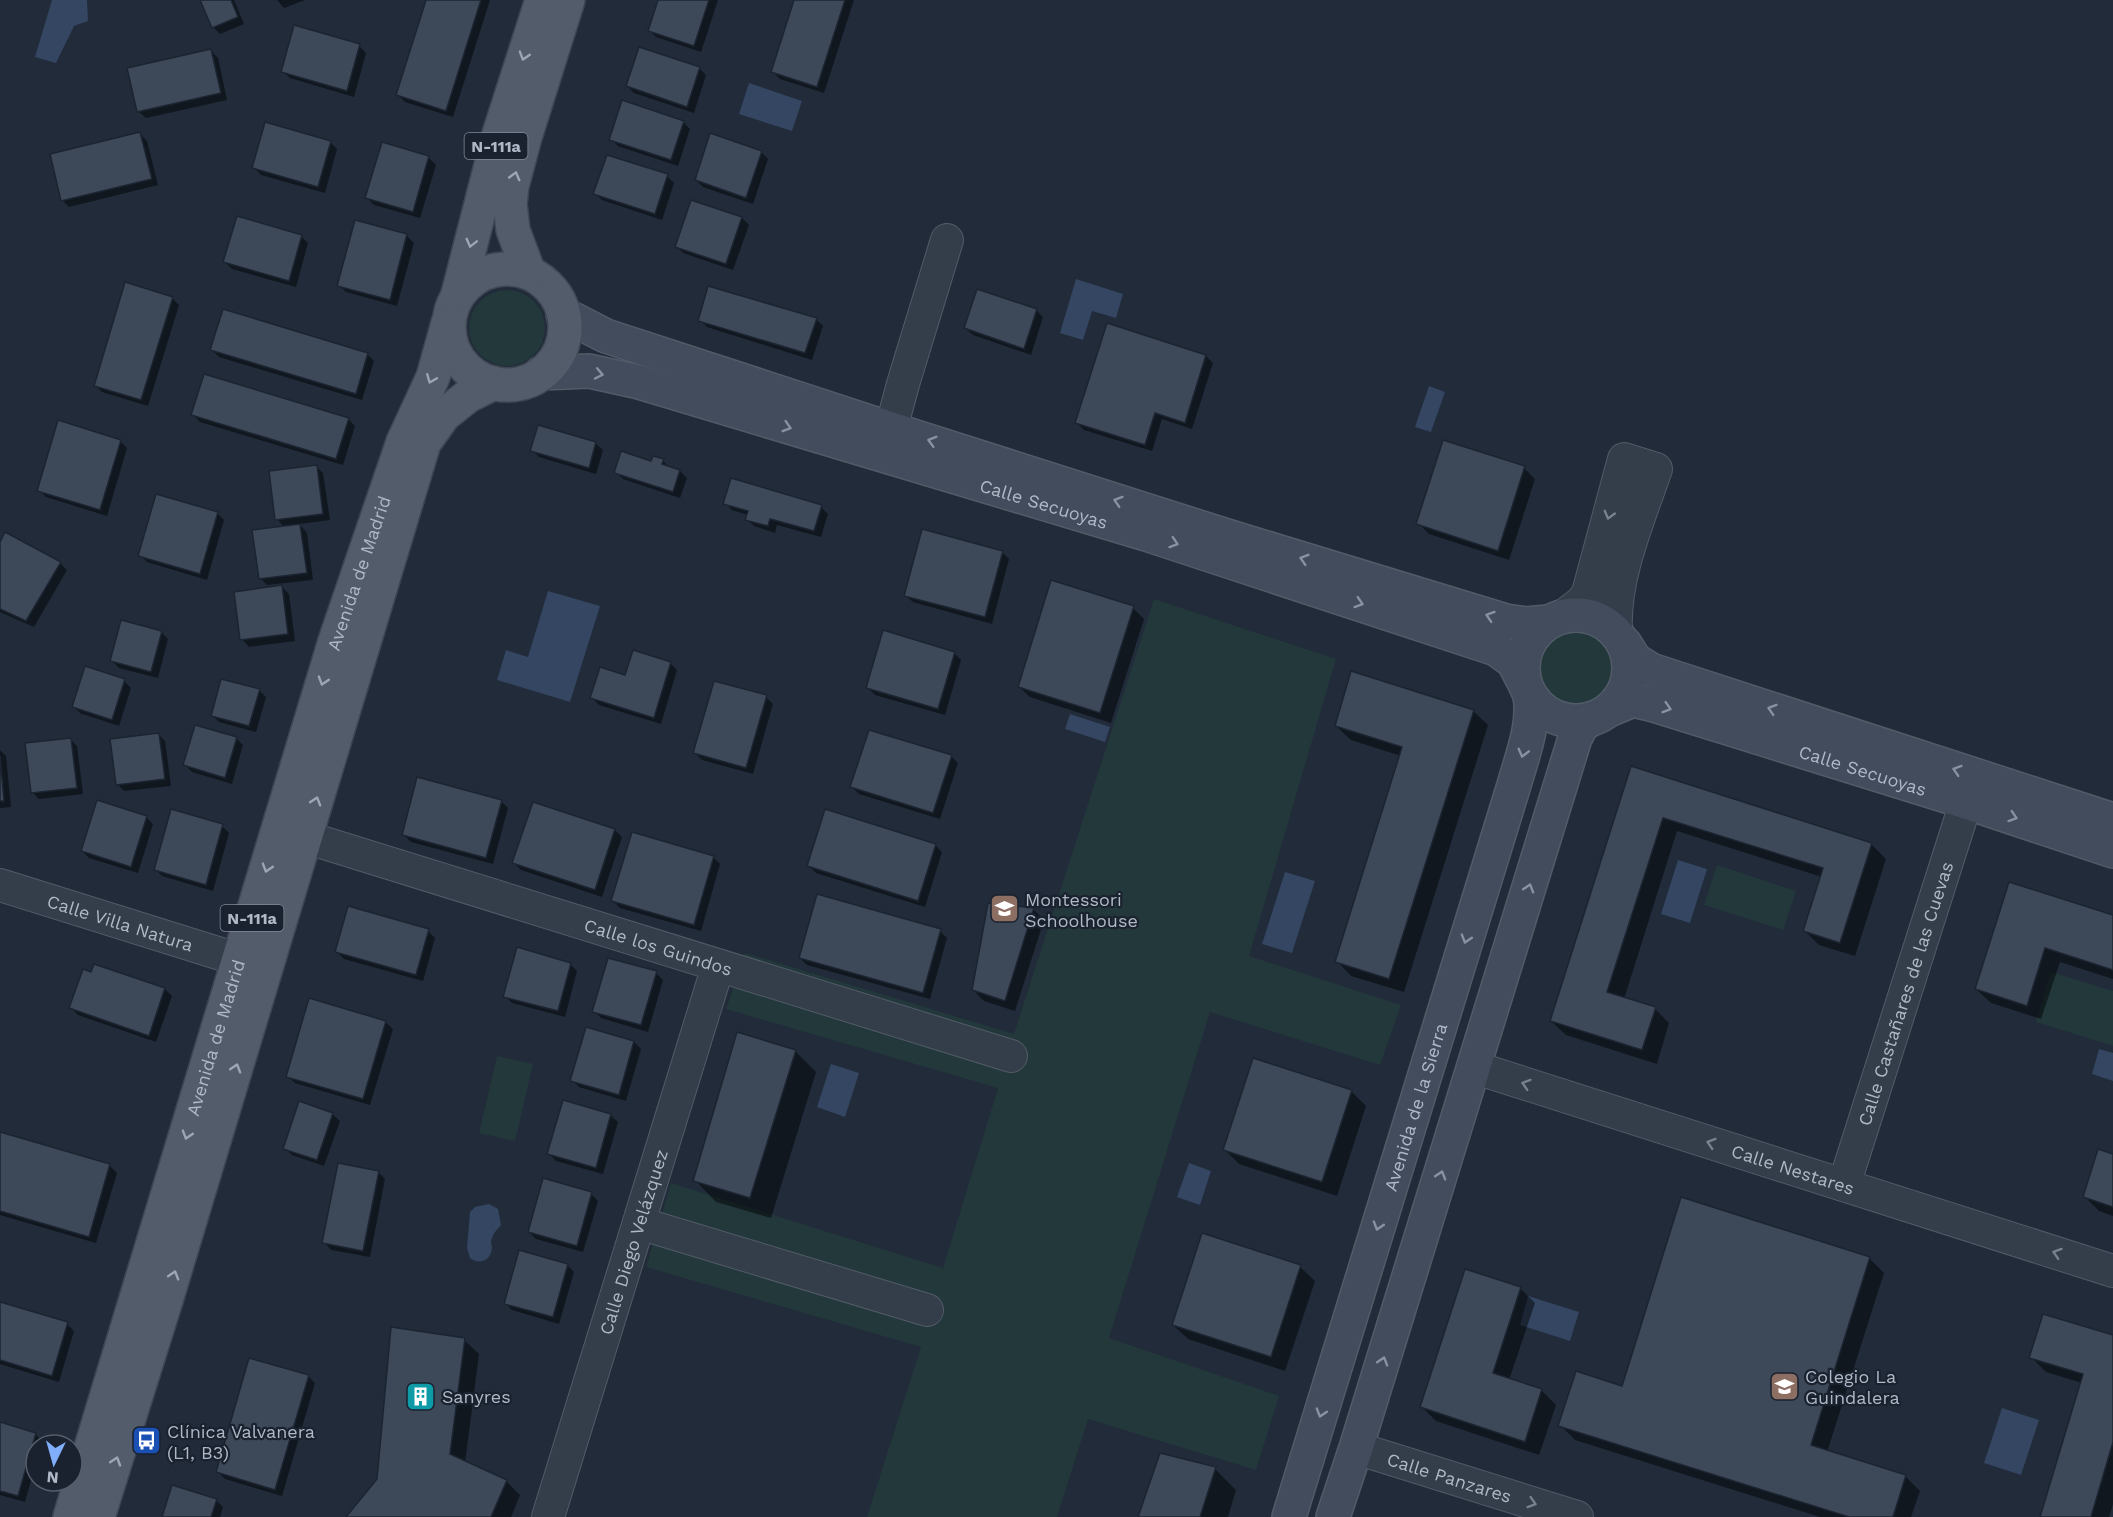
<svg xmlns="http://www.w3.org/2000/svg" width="2113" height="1517" font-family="'Work Sans',sans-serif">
<rect width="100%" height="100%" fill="#212b3a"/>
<!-- green -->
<g fill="#23383b">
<circle cx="507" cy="328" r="38"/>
<polygon points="1154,599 1336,659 1249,956 1401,1005 1380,1065 1210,1012 1109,1338 1279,1396 1256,1470 1088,1419 1057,1517 867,1517 921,1347 646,1267 671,1183 943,1268 998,1088 726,1009 745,953 1014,1034"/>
<polygon points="1586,618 1601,623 1627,660 1627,676 1621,690 1582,714 1566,712 1551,705 1540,694 1531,663 1535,648 1543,635"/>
<polygon points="1717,865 1796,891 1783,930 1704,905"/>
<polygon points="2051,972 2113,991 2113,1046 2036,1022"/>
<polygon points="497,1056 533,1064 515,1141 479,1133"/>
</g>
<!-- water -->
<g fill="#344662">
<polygon points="52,0 87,0 88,21 74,26 56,63 35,57"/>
<polygon points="749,83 802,101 792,131 739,114"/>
<polygon points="1076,279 1123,294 1116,318 1092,311 1083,340 1060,333"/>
<polygon points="1429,386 1445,392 1431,432 1415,427"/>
<polygon points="548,591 600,606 570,702 497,680 506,650 528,657"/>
<polygon points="1070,714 1110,727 1105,742 1065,729"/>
<polygon points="1678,860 1707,869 1690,923 1661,914"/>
<polygon points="1285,872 1315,881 1292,953 1262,944"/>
<polygon points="2099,1049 2113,1053 2113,1081 2092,1074"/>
<polygon points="831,1064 859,1073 845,1117 817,1107"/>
<polygon points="1189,1163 1211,1171 1200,1205 1177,1197"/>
<path d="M 489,1204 L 498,1209 L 501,1225 C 498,1229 493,1233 492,1238 C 490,1243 492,1244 492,1248 C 491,1261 479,1265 470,1258 L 467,1248 L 470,1212 L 475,1207 Z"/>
<polygon points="1528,1296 1579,1312 1570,1341 1520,1325"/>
<polygon points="2002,1408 2039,1420 2021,1475 1984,1463"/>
</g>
<!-- shadow -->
<g fill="#0007">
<polygon points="202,0 234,0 244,24 220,34 213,27"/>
<polygon points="277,0 305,0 284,8"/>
<polygon points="427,0 490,0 453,117 405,102 398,95"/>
<polygon points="659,0 718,0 701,52 656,37 649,30"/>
<polygon points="796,0 854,0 824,93 780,79 773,72"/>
<polygon points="359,46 366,53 354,97 290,78 282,71"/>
<polygon points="211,51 218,58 227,100 146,118 138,111"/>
<polygon points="699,68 706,75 694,113 634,93 627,86"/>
<polygon points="683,122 690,129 678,166 618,146 611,139"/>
<polygon points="140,134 147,141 158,185 69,207 62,200"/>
<polygon points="330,142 337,149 325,193 261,175 254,168"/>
<polygon points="383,144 429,158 436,165 420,218 374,205 367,198"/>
<polygon points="761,152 768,159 753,204 703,187 696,180"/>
<polygon points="667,176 674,183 662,220 602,200 595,193"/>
<polygon points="692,201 742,218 749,225 733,270 683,253 676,246"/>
<polygon points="356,222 407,236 414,243 397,306 346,292 339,285"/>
<polygon points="301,236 308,243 296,287 232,269 225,262"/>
<polygon points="172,298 179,305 148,406 102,392 95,385"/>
<polygon points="1036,310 1043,317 1031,355 973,335 965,328"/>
<polygon points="816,319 823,326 812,360 707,327 700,320"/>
<polygon points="212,350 367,354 374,361 362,400 219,357"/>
<polygon points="1206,356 1213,363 1192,429 1162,419 1152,451 1084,430 1077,423"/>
<polygon points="193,415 348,419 355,426 343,465 200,422"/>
<polygon points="120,441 127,448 107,516 46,497 39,490"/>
<polygon points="1444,442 1524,468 1535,479 1509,560 1429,534 1418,523"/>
<polygon points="595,443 603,450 596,474 539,457 532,450"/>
<polygon points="654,458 663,461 671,469 680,471 687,478 680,498 623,479 616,472 652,462"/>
<polygon points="316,466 323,473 330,520 299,524 307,533 313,580 267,585 260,578 285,528 277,519"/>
<polygon points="725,503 821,507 828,514 821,537 777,525 775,533 754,526 747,519 748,515 732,510"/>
<polygon points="217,513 224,520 207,580 147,562 140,555"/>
<polygon points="0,545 60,563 67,570 34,627 0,612"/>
<polygon points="1002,552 1009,559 992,624 913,602 905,595"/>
<polygon points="282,587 289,594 295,641 249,647 242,639"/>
<polygon points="1133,608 1144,619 1111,723 1030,697 1019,687"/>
<polygon points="161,632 168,639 158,678 119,668 112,661"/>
<polygon points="954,653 961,660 945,715 875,695 868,688"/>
<polygon points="670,663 677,670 661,724 599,705 592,698 626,677"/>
<polygon points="124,681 131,688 119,726 80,713 73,706"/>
<polygon points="259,690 266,697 256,732 219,722 212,715"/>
<polygon points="766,697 773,704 753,774 702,760 695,753"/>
<polygon points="1473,711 1488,725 1404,992 1351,976 1337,961 1401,756 1351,740 1336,726"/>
<polygon points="158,734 165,741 171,786 124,791 117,784"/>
<polygon points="236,738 243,745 232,784 192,772 185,765"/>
<polygon points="70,739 77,746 83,794 39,799 32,792"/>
<polygon points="0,750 6,756 11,807 0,808"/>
<polygon points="951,756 958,763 940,819 859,794 852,787"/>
<polygon points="1632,768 1871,844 1886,859 1855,956 1819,945 1805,931 1822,877 1677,831 1624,999 1655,1009 1669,1023 1657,1064 1566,1035 1551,1021"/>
<polygon points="501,801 508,808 493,864 411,842 404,835"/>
<polygon points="146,817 153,824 138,873 89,858 82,851"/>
<polygon points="222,826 229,833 213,891 162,876 155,869"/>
<polygon points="615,830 622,837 602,897 521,870 514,863"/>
<polygon points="935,845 942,852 925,907 816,873 809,866"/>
<polygon points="713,857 720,864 701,931 620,908 613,901"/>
<polygon points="2010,884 2113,916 2113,979 2060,962 2041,1019 1991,1003 1976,989"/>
<polygon points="1033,909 1044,920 1015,1011 984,1001 973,990"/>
<polygon points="428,931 435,938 423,981 344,959 337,952"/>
<polygon points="940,931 947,938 930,999 807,965 800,958"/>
<polygon points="570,964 577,971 565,1017 512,1003 505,996"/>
<polygon points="95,965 165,989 172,996 156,1042 78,1015 71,1008"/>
<polygon points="656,973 663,980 648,1032 601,1018 594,1011"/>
<polygon points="385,1022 393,1029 370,1105 295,1083 288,1076"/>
<polygon points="634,1042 641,1049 626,1101 579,1087 572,1080"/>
<polygon points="795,1051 816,1072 771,1218 716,1202 695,1180"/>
<polygon points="1254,1060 1352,1092 1366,1106 1337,1196 1239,1164 1225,1150"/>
<polygon points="332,1114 340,1121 324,1166 292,1155 285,1148"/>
<polygon points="610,1115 618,1122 603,1174 556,1161 549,1154"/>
<polygon points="0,1134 110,1166 117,1173 96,1243 0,1215"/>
<polygon points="2113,1155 2113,1216 2099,1211 2085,1197"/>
<polygon points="378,1172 385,1179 370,1257 331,1250 324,1242"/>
<polygon points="591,1194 598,1201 583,1252 536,1239 529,1232"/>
<polygon points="1869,1258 1884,1273 1827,1452 1905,1476 1920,1491 1911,1517 1820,1517 1575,1440 1560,1425 1623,1388"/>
<polygon points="567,1265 574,1272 559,1324 512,1310 505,1303"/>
<polygon points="1300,1267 1315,1281 1285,1371 1188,1339 1173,1325"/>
<polygon points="1520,1288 1535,1303 1509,1380 1541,1390 1556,1405 1539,1455 1436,1421 1422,1407"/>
<polygon points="0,1303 67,1324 74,1331 59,1382 0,1364"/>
<polygon points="2113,1337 2113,1504 2109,1517 2042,1517 2082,1383 2046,1372 2031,1357"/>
<polygon points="464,1340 479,1354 465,1463 506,1481 520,1495 511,1517 348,1517 379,1480"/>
<polygon points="308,1376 315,1383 282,1496 225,1479 218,1472"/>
<polygon points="0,1424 35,1434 42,1441 41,1445 36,1445 36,1462 25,1502 0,1495"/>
<polygon points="1215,1469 1236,1490 1228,1517 1140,1517"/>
<polygon points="216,1500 223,1507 220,1517 163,1517"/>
</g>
<!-- building -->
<g fill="#3d4959" stroke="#1c2431" stroke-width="1.5">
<polygon points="200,0 231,0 238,17 212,28"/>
<polygon points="426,0 481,0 446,111 396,95"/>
<polygon points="658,0 709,0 694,46 648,31"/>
<polygon points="794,0 845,0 817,87 771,72"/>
<polygon points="294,25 360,44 347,91 281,72"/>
<polygon points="639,47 700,67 687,107 626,86"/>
<polygon points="211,49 221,93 137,112 127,68"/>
<polygon points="622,100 684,121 671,160 609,140"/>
<polygon points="265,122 331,141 318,187 252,168"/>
<polygon points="140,132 152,179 61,201 50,154"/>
<polygon points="710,133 762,151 746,198 695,180"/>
<polygon points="382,142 429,156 413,212 365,198"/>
<polygon points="607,155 668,174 655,214 593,194"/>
<polygon points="691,200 742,217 726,264 675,247"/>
<polygon points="237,216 302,235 289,281 223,262"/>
<polygon points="355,220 407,234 390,300 337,286"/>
<polygon points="125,282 173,297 141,400 94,386"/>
<polygon points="708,286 817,318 805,353 698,321"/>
<polygon points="977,289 1037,309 1024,349 964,328"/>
<polygon points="223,309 368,353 356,394 210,350"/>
<polygon points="1107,323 1206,355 1185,423 1155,413 1145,445 1075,423"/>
<polygon points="204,374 349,418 336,459 191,415"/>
<polygon points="58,420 121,440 100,510 37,491"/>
<polygon points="538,425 596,442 589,468 530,451"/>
<polygon points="1443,440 1525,466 1498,551 1416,524"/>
<polygon points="621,451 651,461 653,456 664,459 662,464 680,470 673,492 614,473"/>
<polygon points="317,465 323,514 275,520 269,471"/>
<polygon points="731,478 822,505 814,531 770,519 768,526 745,520 748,511 723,504"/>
<polygon points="156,494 218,512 200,574 138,556"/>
<polygon points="300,524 307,573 259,579 252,530"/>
<polygon points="922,529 1003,551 985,617 904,596"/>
<polygon points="5,532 61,562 26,621 0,609 0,542"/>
<polygon points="1051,580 1134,606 1100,713 1018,687"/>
<polygon points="282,585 288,634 240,640 234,592"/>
<polygon points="121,620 162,631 151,672 110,661"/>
<polygon points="883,630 955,652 938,709 866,688"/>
<polygon points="633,650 671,662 654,718 590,698 600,667 625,675"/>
<polygon points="85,666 125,679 112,720 72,707"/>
<polygon points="1351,671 1474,710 1389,979 1335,962 1402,747 1335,726"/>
<polygon points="221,679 260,689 249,726 211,716"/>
<polygon points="714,681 767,695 746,768 693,753"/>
<polygon points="195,725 237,737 225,778 183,765"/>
<polygon points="869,730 952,755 933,813 850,787"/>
<polygon points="159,733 165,779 116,785 110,739"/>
<polygon points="71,738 77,788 31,793 25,743"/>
<polygon points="0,755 4,801 0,801"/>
<polygon points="1631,766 1872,843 1840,943 1803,931 1823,868 1663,818 1607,992 1656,1007 1642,1050 1550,1021"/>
<polygon points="417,777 502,800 486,858 402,835"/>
<polygon points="97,800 147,816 131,867 81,851"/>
<polygon points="533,802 615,829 595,890 512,863"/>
<polygon points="171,809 223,824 206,885 154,870"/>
<polygon points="825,809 936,844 918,901 807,866"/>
<polygon points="632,832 714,856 694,925 611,901"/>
<polygon points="2009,882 2113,915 2113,970 2045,948 2027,1006 1975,989"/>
<polygon points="817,894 941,929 923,993 799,958"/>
<polygon points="988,903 1034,908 1005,1001 972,990"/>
<polygon points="348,906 429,929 416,975 335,952"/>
<polygon points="517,947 571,963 558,1011 503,997"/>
<polygon points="608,958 657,971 641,1025 592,1012"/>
<polygon points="94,964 165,988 149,1036 69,1008 83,969 91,972"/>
<polygon points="309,998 386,1021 363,1099 286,1077"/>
<polygon points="586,1027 634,1041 619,1095 570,1081"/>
<polygon points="737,1032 796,1050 750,1198 693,1181"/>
<polygon points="1253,1058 1352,1090 1322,1182 1223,1150"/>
<polygon points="563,1100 611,1114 596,1168 547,1154"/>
<polygon points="299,1101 333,1113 317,1160 283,1149"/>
<polygon points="0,1132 110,1164 89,1237 0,1211"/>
<polygon points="2098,1149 2113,1154 2113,1207 2083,1197"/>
<polygon points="338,1163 379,1171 363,1251 322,1243"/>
<polygon points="543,1178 592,1192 577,1246 528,1232"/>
<polygon points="1681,1197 1870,1257 1811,1445 1906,1475 1893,1517 1849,1517 1558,1426 1576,1371 1622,1386"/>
<polygon points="1202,1233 1301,1265 1271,1357 1172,1325"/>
<polygon points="519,1250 568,1264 553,1317 504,1304"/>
<polygon points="1465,1269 1521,1287 1493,1373 1542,1389 1525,1442 1420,1407"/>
<polygon points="0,1302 68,1322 52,1376 0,1360"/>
<polygon points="2043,1314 2113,1335 2113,1442 2091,1517 2040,1517 2083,1374 2029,1358"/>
<polygon points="391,1327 465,1338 450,1454 507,1480 491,1517 346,1517 377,1479"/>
<polygon points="249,1358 309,1375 275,1490 216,1472"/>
<polygon points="0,1422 36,1433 18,1496 0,1491"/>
<polygon points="1160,1453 1216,1467 1200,1517 1138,1517"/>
<polygon points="172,1485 217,1499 211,1517 162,1517"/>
</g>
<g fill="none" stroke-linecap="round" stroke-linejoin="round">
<defs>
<g id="minor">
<polyline points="891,429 903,384 947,240"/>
<path d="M 1565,615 L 1583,601 L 1588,593 L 1624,459 L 1656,469 C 1639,519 1613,578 1616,631"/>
<path id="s1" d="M 305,837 L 1011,1056"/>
<path id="s2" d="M 0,885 L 240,960"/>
<path id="s3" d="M 1473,1067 L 2113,1271"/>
<path id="s4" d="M 1844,1185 L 1966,802"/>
<polyline points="639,1223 927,1310"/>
<path id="s5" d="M 1356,1448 L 1577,1517"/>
<path id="s6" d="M 548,1517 L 718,966"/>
</g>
<g id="secondary">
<polyline points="563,314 606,336 891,429 1230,537 1506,621 1526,624 1548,622"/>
<path id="s7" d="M 541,373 L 589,371 L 639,382 L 1146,534 L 1496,649 L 1513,661 L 1525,684"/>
<circle cx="1576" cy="668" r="53"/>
<polyline points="1625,644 1635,660 1651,670 2113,820"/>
<path id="s8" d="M 1611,709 L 1633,700 L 1654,705 L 1966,802 L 2113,851"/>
<path id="s9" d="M 1289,1517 L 1514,785 C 1522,757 1535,724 1530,696"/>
<polyline points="1333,1517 1356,1448 1575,738 1582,725 1591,719"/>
</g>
<g id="primary">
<circle cx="507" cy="327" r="58"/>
<polyline points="529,273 513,230 510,204 512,186 525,137 568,0"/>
<polyline points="458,294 499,134 542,0"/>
<path id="s10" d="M 70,1517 L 335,641 L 403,442 L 433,377 L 448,323"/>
<polyline points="98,1517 167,1297 424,443 444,415 468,396 494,383"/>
</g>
</defs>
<!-- minor casing -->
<use href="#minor" stroke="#525b68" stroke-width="34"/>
<!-- secondary casing -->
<use href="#secondary" stroke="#525b68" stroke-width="36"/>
<!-- primary casing -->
<use href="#primary" stroke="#3e4653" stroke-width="36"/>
<!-- minor -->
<use href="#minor" stroke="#343d4a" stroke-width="32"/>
<!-- secondary -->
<use href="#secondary" stroke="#424c5d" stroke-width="33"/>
<!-- primary -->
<use href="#primary" stroke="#525c6a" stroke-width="33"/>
</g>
<!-- one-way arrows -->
<defs><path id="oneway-chevron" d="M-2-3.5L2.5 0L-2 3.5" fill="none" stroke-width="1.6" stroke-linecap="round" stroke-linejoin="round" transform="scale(1.5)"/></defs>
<g stroke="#9ca6b4">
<use href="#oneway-chevron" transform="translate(524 56) rotate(107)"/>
<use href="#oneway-chevron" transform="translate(515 176) rotate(-75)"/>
<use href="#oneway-chevron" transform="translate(471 243) rotate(104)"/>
<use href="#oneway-chevron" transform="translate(431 379) rotate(112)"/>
<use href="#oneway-chevron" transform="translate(323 681) rotate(107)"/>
<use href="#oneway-chevron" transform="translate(316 801) rotate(-73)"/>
<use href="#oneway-chevron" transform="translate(267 868) rotate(107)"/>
<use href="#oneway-chevron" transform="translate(236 1068) rotate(-73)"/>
<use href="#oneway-chevron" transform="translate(187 1135) rotate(107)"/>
<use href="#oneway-chevron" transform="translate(174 1275) rotate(-73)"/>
<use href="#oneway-chevron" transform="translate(116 1461) rotate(-72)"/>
</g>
<g stroke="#8992a1">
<use href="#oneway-chevron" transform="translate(599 374) rotate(12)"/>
<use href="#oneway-chevron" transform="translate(787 427) rotate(17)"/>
<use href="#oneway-chevron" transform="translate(932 441) rotate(-164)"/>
<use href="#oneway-chevron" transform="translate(1118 501) rotate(-162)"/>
<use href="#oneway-chevron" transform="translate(1174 543) rotate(18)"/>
<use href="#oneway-chevron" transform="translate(1304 559) rotate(-163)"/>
<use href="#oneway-chevron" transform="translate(1359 603) rotate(18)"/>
<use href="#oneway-chevron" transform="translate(1490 616) rotate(-162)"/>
<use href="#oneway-chevron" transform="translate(1667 708) rotate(17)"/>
<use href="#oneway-chevron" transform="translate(1772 709) rotate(-162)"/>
<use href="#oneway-chevron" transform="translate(1523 753) rotate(104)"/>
<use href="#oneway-chevron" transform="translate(1957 770) rotate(-162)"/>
<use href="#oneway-chevron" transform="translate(2013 817) rotate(18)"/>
<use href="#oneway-chevron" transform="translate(1529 888) rotate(-73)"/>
<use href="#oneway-chevron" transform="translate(1466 939) rotate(107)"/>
<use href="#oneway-chevron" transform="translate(1441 1175) rotate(-73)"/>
<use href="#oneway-chevron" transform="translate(1378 1226) rotate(107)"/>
<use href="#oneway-chevron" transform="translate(1383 1361) rotate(-73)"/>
<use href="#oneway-chevron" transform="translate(1321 1413) rotate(107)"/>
</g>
<g stroke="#78818e">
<use href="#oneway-chevron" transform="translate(1609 515) rotate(105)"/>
<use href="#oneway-chevron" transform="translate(1526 1084) rotate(-162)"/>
<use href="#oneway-chevron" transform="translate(1711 1143) rotate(-162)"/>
<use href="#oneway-chevron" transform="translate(2057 1253) rotate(-162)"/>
<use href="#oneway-chevron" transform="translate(1532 1503) rotate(17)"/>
</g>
<!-- icons -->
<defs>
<symbol id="school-square" viewBox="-11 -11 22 22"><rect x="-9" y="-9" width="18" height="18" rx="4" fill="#8d6e63" stroke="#1a222f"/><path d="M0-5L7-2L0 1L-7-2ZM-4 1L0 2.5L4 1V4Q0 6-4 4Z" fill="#fff"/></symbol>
<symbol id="building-square" viewBox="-11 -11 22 22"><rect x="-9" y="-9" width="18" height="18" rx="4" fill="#0f9aa8" stroke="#1a222f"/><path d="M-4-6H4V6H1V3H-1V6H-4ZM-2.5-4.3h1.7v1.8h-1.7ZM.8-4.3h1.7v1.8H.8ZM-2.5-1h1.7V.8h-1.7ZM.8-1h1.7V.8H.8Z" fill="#fff"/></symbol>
<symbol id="bus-square" viewBox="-11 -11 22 22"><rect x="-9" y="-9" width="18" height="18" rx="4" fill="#1a4fb4" stroke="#1a222f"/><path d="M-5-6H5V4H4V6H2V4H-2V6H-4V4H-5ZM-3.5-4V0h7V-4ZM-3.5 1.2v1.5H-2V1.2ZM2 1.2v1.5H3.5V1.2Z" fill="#fff"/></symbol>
</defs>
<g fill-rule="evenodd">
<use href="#school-square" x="988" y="892" width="33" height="33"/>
<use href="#school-square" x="1768" y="1370" width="33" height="33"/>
<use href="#building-square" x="404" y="1380" width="33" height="33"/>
<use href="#bus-square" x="130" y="1424" width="33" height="33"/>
</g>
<g text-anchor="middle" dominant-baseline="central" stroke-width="4.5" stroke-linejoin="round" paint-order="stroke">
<!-- shield labels -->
<g fill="#1a222f" stroke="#828b99" stroke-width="1.5">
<rect x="464.5" y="133" width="63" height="26" rx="4.5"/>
<rect x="220.5" y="905" width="63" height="26" rx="4.5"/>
</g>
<g font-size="16" font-weight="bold" fill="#afb8c6">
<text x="496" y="146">N-111a</text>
<text x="252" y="918">N-111a</text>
</g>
<!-- street labels -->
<g font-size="18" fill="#afb8c6" stroke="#1a222f">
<text stroke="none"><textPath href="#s7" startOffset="522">Calle Secuoyas</textPath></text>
<text stroke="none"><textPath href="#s10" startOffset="987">Avenida de Madrid</textPath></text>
<text stroke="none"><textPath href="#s8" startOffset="264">Calle Secuoyas</textPath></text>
<text stroke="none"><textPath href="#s2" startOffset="126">Calle Villa Natura</textPath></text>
<text stroke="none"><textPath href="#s1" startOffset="370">Calle los Guindos</textPath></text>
<text stroke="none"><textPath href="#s4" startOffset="201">Calle Castañares de las Cuevas</textPath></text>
<text stroke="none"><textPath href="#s10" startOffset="501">Avenida de Madrid</textPath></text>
<text stroke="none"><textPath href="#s9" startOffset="429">Avenida de la Sierra</textPath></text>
<text stroke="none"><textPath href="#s3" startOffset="336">Calle Nestares</textPath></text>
<text stroke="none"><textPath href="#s6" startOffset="288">Calle Diego Velázquez</textPath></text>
<text stroke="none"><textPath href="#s5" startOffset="98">Calle Panzares</textPath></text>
</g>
<!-- poi labels -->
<g font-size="18" fill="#afb8c6" stroke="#1a222f" text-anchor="start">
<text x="1025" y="899">Montessori<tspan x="1025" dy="21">Schoolhouse</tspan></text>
<text x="1805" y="1376">Colegio La<tspan x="1805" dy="21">Guindalera</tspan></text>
<text x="442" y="1396">Sanyres</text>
<text x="167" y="1431">Clínica Valvanera<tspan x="167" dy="21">(L1, B3)</tspan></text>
</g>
</g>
<!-- north arrow -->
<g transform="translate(54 1463) rotate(185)"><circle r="28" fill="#1a222f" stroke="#565e6b" stroke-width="1.5"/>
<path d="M0-4.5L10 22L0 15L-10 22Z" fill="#81aefa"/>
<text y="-9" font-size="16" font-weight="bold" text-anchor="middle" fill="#afb8c6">N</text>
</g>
</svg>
